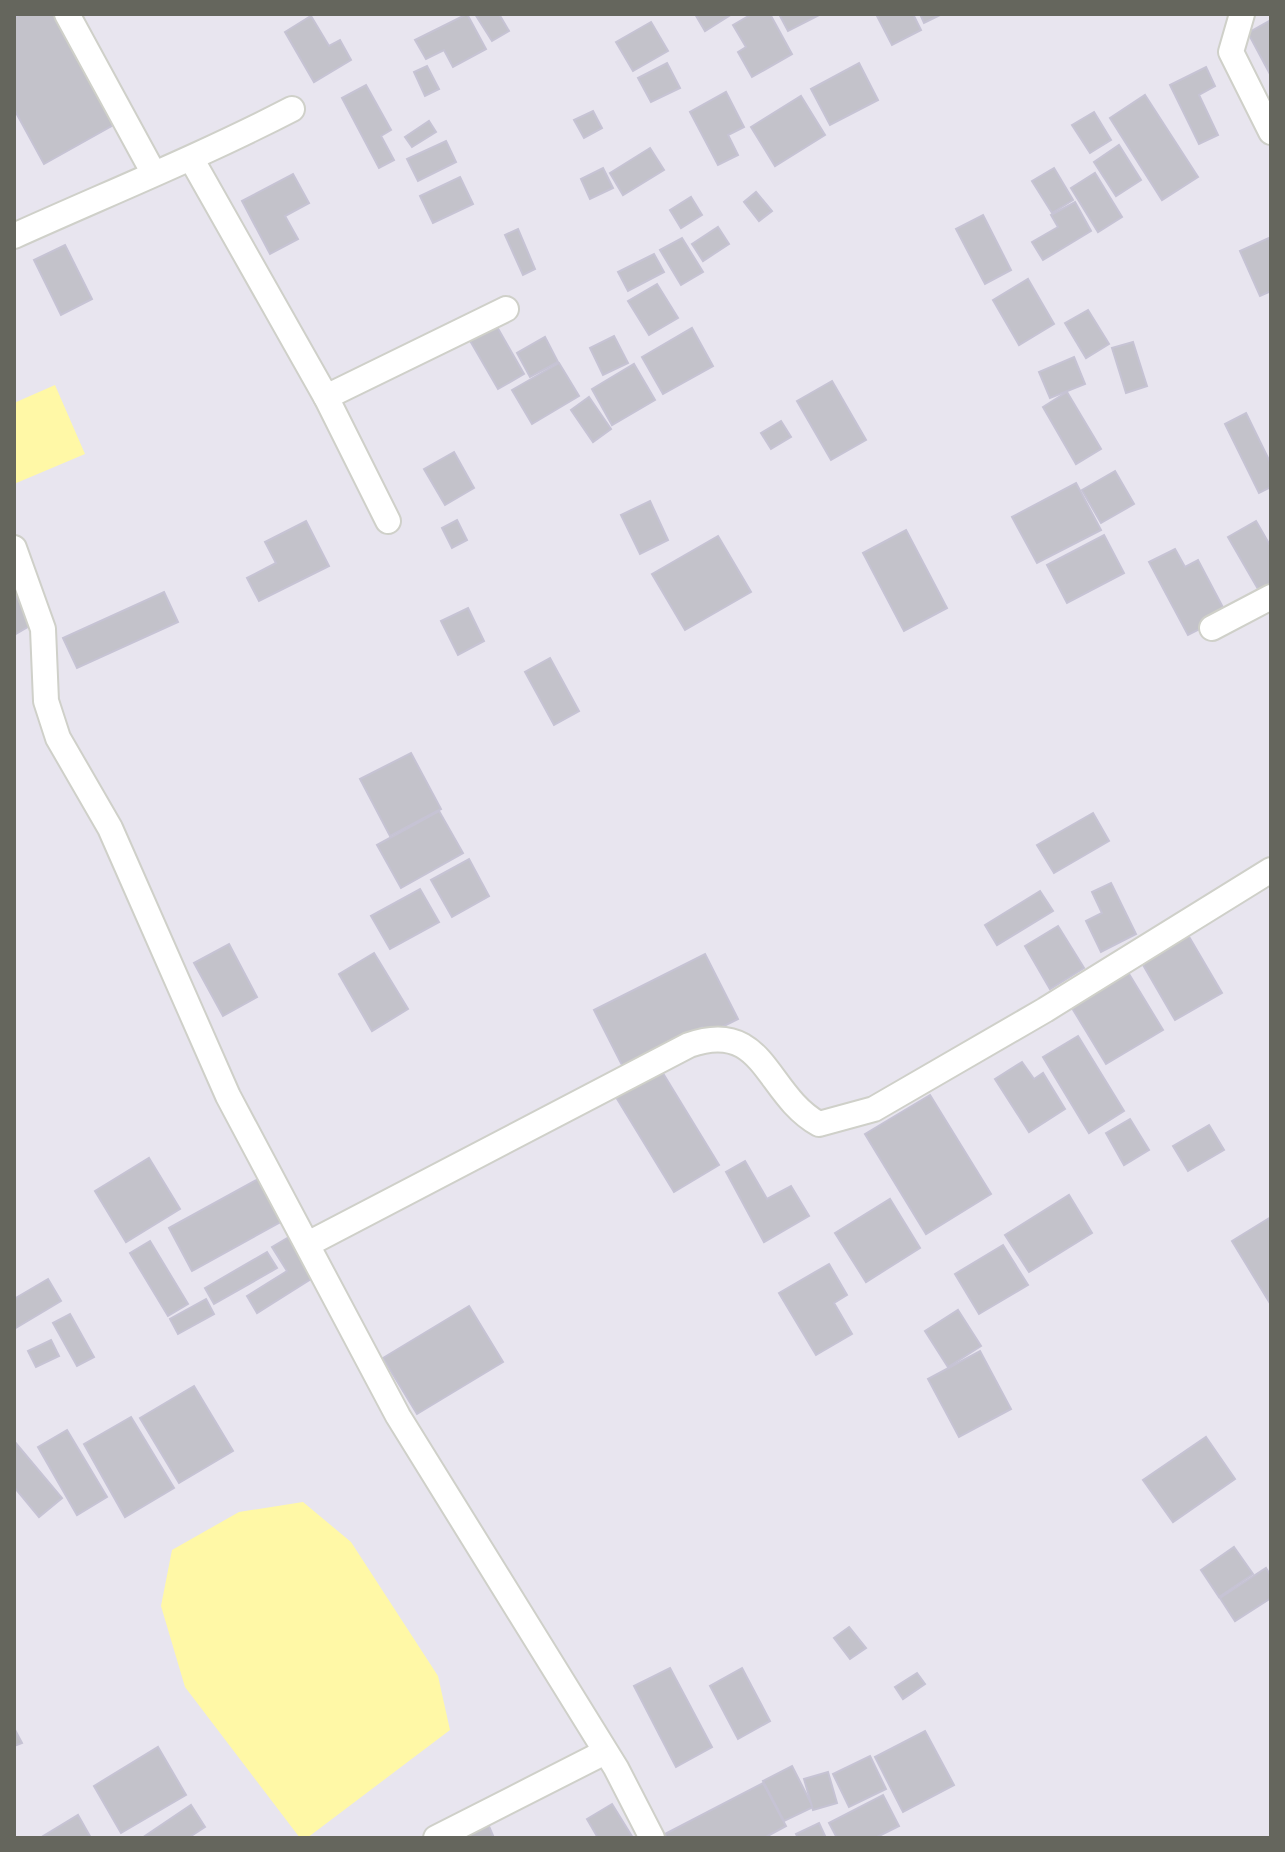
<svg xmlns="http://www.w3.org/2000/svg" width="1285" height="1852" font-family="Roboto,sans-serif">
<rect width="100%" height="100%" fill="#e8e5ef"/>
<!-- water -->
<g fill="#fff8a6">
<polygon points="55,385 85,454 14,484 14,403"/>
<polygon points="303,1502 351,1542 438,1676 450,1730 307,1838 300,1838 185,1687 161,1606 172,1550 239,1512"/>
</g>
<!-- building -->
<g fill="#c3c2ca" stroke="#c6c3d4" stroke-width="2">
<polygon points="21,14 54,14 115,124 44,164 14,109 14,18"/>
<polygon points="467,14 486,49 453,67 444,50 426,59 415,40"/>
<polygon points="475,14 499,14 509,31 492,41"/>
<polygon points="695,14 732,14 705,31"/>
<polygon points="752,14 770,14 792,54 752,77 738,52 746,47 733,25"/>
<polygon points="779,14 821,14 788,31"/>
<polygon points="876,14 913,14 921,30 892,45"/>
<polygon points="920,14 942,14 924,23"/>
<polygon points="311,16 329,46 340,40 351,60 314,82 285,32"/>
<polygon points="1271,20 1271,76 1248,33"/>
<polygon points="651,22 668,51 633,71 616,42"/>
<polygon points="667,63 680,88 651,102 638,78"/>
<polygon points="859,63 878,100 830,125 811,89"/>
<polygon points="427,66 439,89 425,96 414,72"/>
<polygon points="1206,67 1215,86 1199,95 1218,135 1199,144 1170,85"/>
<polygon points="366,85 391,130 381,136 394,160 379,168 342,98"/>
<polygon points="726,92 744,127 728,135 738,155 718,165 690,112"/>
<polygon points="1145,95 1198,177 1162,200 1110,118"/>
<polygon points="801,96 825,135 775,166 751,127"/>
<polygon points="593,111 602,128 584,138 574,120"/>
<polygon points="1094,112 1111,140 1090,153 1072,125"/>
<polygon points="429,121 436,132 412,147 405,137"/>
<polygon points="446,141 456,162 418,181 407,159"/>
<polygon points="1119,145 1141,180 1116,196 1094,162"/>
<polygon points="650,148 664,170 623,195 610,173"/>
<polygon points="603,168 613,188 590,199 581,179"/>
<polygon points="1054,168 1073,200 1052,213 1032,181"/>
<polygon points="1095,173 1122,217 1098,232 1071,188"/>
<polygon points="293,174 309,203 285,216 298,239 270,254 242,201"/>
<polygon points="460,177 473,204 433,223 420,196"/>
<polygon points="756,192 772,211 759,221 744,202"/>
<polygon points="691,197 702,215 681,228 670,210"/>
<polygon points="1075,202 1091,231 1043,260 1032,242 1058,227 1051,215"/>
<polygon points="983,215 1011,270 985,284 956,229"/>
<polygon points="718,227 729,244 703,261 692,244"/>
<polygon points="518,229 535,269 523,275 505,235"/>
<polygon points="1271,237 1271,291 1260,296 1240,251"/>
<polygon points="682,238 703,272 681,285 660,250"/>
<polygon points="65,245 92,299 61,315 34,260"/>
<polygon points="654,254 664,272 628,291 618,272"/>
<polygon points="1028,279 1054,324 1019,345 993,300"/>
<polygon points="657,284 678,318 649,335 628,301"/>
<polygon points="1088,310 1109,344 1086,358 1065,323"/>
<polygon points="496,325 524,374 498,389 469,339"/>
<polygon points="692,328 713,366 663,394 642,357"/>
<polygon points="614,336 628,363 603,375 590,348"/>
<polygon points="545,337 558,362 530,377 517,353"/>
<polygon points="1133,342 1147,386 1126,393 1112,348"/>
<polygon points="1074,357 1085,384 1050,398 1039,372"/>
<polygon points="559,363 579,396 532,424 512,390"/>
<polygon points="634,364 655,400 612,425 592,389"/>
<polygon points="832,381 866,440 831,460 797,401"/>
<polygon points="1067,392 1101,449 1076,464 1043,407"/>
<polygon points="589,397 611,429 593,442 571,410"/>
<polygon points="1246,413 1271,464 1271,487 1259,493 1225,424"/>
<polygon points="781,421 791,437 771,449 761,433"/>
<polygon points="454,452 474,488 445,505 424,469"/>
<polygon points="1115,471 1134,504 1101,523 1082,490"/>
<polygon points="1076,483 1101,530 1037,563 1012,517"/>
<polygon points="650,501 668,540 640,554 621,515"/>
<polygon points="457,520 467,540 452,548 442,528"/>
<polygon points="306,521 329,566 259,601 247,578 276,563 265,542"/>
<polygon points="1256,521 1271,547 1271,591 1262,596 1228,537"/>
<polygon points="906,530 947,608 904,631 863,553"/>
<polygon points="1104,535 1124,573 1067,603 1047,565"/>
<polygon points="718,536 751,592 685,630 652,574"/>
<polygon points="1175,549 1185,567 1198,560 1227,615 1188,635 1149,562"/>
<polygon points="164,592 178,622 77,668 63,638"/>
<polygon points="14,593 33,624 14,635"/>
<polygon points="468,608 484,641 458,655 441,621"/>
<polygon points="550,658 579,711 554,725 525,672"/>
<polygon points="411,753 441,809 390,836 360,779"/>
<polygon points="439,811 463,853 401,888 377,845"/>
<polygon points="1093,813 1109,841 1054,873 1037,845"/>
<polygon points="469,859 489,896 452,917 431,880"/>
<polygon points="1111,883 1136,934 1101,952 1086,921 1102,913 1092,892"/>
<polygon points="420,889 439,922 390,949 371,916"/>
<polygon points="1040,891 1053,911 997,945 985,925"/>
<polygon points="1058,926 1084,968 1050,989 1025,946"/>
<polygon points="1188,935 1222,993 1175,1020 1142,963"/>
<polygon points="229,944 257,997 223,1016 194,963"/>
<polygon points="374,953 408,1009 372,1031 339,974"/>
<polygon points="705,954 738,1019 706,1035 702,1027 623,1067 594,1010"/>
<polygon points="1126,969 1163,1030 1106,1064 1069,1003"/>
<polygon points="1078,1036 1124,1111 1089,1133 1043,1057"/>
<polygon points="1022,1062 1034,1079 1043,1073 1065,1109 1029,1132 995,1079"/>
<polygon points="661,1070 719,1165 674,1192 616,1097"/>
<polygon points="930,1095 991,1194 926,1234 865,1134"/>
<polygon points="1130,1119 1149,1150 1124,1165 1106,1133"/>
<polygon points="1209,1125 1224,1150 1188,1171 1173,1146"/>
<polygon points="149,1158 180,1209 126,1242 95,1191"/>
<polygon points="745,1161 767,1199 791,1186 809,1216 764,1242 726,1172"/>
<polygon points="260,1178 284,1220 192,1271 169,1228"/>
<polygon points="1069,1195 1092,1233 1029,1272 1005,1235"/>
<polygon points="890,1199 920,1248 866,1282 835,1233"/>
<polygon points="1271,1217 1271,1305 1232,1241"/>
<polygon points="294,1234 319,1274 257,1313 247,1296 287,1271 272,1247"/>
<polygon points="150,1241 188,1304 168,1316 130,1253"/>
<polygon points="1003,1245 1028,1285 979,1314 955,1274"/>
<polygon points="267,1252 277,1268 214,1304 205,1288"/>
<polygon points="829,1264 847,1295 834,1303 852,1334 816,1355 779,1293"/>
<polygon points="48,1279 61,1301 14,1329 14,1299"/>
<polygon points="206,1299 214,1314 178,1334 170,1319"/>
<polygon points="469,1306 503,1362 417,1414 383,1358"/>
<polygon points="958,1310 981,1346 948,1367 925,1331"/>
<polygon points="70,1314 94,1357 77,1366 53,1323"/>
<polygon points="51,1340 59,1356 36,1367 28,1351"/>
<polygon points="980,1351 1011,1409 959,1437 928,1379"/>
<polygon points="194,1386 233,1451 179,1483 140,1418"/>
<polygon points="131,1417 174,1488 125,1517 84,1444"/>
<polygon points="67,1430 107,1497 77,1515 38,1447"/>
<polygon points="1206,1437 1235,1479 1173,1522 1143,1480"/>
<polygon points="14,1441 62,1498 39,1517 14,1487"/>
<polygon points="1234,1547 1253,1574 1219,1597 1201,1570"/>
<polygon points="1266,1568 1271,1576 1271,1598 1235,1621 1220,1598"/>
<polygon points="849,1627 866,1648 850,1659 834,1638"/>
<polygon points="670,1668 712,1747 676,1767 634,1686"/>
<polygon points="742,1668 770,1721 738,1739 710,1686"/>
<polygon points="917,1673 925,1684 903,1699 895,1687"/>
<polygon points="14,1728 22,1743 14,1746"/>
<polygon points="925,1731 954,1785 903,1812 875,1757"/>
<polygon points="158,1747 186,1795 121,1833 94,1786"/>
<polygon points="870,1756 886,1789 849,1807 833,1774"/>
<polygon points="792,1766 813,1807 784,1821 763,1781"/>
<polygon points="828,1772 837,1803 813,1810 804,1779"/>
<polygon points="763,1783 786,1826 764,1838 667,1838 665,1834"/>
<polygon points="883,1795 899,1826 875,1838 837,1838 829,1823"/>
<polygon points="612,1804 633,1838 598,1838 587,1819"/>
<polygon points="191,1805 205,1827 188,1838 142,1838"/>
<polygon points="78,1815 91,1838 40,1838"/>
<polygon points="819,1823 826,1838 798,1838 796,1834"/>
<polygon points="488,1824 494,1838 462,1838"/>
</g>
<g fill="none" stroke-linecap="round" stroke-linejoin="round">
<defs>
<g id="street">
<polyline points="67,14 153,172"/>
<polyline points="1242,14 1231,52 1271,132"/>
<polyline points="192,160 326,397 388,521"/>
<path d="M 14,236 C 107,194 201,156 292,109"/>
<polyline points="326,397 506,309"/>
<polyline points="14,548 43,629 46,701 58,738 110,828 228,1096 398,1416 616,1768 652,1838"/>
<polyline points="1212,628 1271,597"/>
<path d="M 308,1244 L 689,1045 C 765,1018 765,1094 819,1124 L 874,1109 L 1045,1010 L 1271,870"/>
<polyline points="436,1838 605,1752"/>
</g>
</defs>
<!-- street casing -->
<use href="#street" stroke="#cfd0c9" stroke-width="28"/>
<!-- street -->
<use href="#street" stroke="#fff" stroke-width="24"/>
</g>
<!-- border -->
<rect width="1285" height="1852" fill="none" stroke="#65665d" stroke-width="32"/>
</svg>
